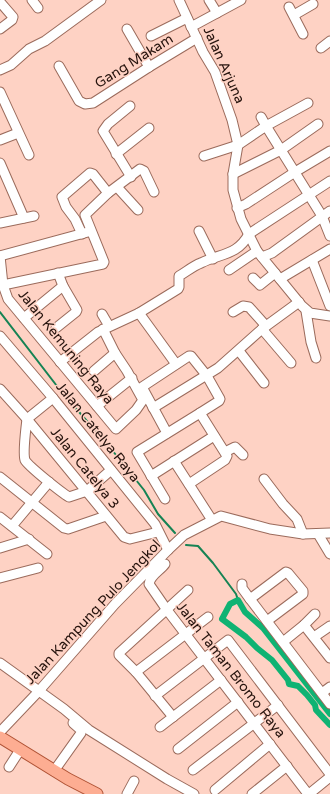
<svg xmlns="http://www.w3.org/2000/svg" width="330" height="794" font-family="'Varela Round',sans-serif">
<rect width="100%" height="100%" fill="#fed2c4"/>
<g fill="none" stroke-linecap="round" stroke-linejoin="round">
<!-- stream -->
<g stroke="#168354" stroke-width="2">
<polyline points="0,312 60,390 112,450 144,490 158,514 175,533"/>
<polyline points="186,545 198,546 213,563 236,594 238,600 230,604 226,612"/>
</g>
<!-- canal -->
<polyline stroke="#0fb373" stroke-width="6" points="330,714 263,628 245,612 238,600 230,604 222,619 246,637 257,648 272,660 288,680 289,684 298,686 307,695 315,705 316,710 330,725"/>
<defs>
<g id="minor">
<polyline points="32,0 38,8"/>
<polyline points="179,0 203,52 215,72 232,120 238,145 233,174 233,190 241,219 257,251 302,306 310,313 330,316"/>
<polyline points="209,0 217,13"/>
<polyline points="0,2 13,17 12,20 0,29"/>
<polyline points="289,7 303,34"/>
<polyline points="294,15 313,4"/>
<polyline points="191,27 241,0"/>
<polyline points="127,29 149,67"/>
<polyline points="151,36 187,18"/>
<polyline points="321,48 330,41"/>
<polyline points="59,66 79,101 85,104 93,103 149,67 197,38"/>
<polyline points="0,70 11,65 29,49 45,41 101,0"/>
<polyline points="0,92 29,155"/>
<polyline points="130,106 108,124 103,131 131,177"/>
<polyline points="261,117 266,126 308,103"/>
<polyline points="0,140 18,133"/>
<polyline points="116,154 149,128"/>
<polyline points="204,156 238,145 266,126 322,216 330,236"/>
<polyline points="0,163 24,218"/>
<polyline points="233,174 281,150 318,124"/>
<polyline points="117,187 138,210"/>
<polyline points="237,208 246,204 295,172 330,151"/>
<polyline points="0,223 34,216"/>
<polyline points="199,231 213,259"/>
<polyline points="82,234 75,219 66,207 62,197 90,173 93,174 108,193"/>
<polyline points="0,256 3,285 8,299 116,429 136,410 143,400 127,371 115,353 103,329"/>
<polyline points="0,256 88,232"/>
<polyline points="262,257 272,253 330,211"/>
<polyline points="312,260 330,306"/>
<polyline points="229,270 257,251"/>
<polyline points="253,278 260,285 275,273"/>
<polyline points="280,279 330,249"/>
<polyline points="3,285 103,264 104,262 85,215 108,193 140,169 144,171 154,192"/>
<polyline points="306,311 311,342 316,358"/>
<polyline points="233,312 243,306 249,307 266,326"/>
<polyline points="139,313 176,364"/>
<polyline points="102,314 109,326"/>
<polyline points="24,318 63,286"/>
<polyline points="56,328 76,312 77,310 63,286 58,273"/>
<polyline points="262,329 291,363"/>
<polyline points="0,336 53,398 155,524 168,550"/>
<polyline points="239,351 264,383"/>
<path d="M 60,362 L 98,332 L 139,313 L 178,289 L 179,287 L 179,276 C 186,272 193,266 201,263 C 221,253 237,256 249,234 L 330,181"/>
<polyline points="94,371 115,353"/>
<polyline points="0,389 27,419 124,537 130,539 158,532"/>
<path d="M 53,398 L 27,419 C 26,427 23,454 25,460 C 28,466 62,493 69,497 L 87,491 L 111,470"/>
<polyline points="97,406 132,378"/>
<polyline points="153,408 218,368 262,329 299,302"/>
<polyline points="167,433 142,387 189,356 191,356 207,376 220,399 219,401 200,413 227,456 225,460 189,484"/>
<polyline points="225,452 235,447 243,455"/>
<polyline points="174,461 210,517"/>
<polyline points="151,476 214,436"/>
<polyline points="0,477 64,528 68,529 106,516"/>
<polyline points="264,479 283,504 297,519 303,534"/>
<polyline points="165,499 137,452 200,413"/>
<polyline points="0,517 47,554"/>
<polyline points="12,526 49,482"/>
<polyline points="318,534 330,554"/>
<polyline points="0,548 29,539"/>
<path d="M 165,564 C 160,571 150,575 149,584 L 167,610 L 308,794"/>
<polyline points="0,578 38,568"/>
<polyline points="242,584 242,588 250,599 330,704"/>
<polyline points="250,599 286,572 288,573 303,591 303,594 267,621"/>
<polyline points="304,625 330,658"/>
<polyline points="314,637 330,626"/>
<polyline points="283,642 304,625 315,614"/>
<polyline points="0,663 64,709 89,730 167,779 194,794"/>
<polyline points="136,672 208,617"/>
<polyline points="322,693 330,687"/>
<polyline points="155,696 228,640 330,774"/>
<polyline points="173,717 136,672 119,655 119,653 188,590"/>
<polyline points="160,727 221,680"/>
<polyline points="0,732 38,692 115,604 168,550 184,535 221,516 270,529 303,534 330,533"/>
<polyline points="178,749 238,702"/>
<polyline points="9,767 20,750"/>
<polyline points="193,770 278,705"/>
<polyline points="54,771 81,733 81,730 73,723"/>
<polyline points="215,790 270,744"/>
<polyline points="127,794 134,781"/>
<polyline points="252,794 287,766"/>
<polyline points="309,794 330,777"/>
</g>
<polyline id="major" points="0,737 68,779 97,794"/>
</defs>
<!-- minor casing -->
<use href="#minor" stroke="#9b6b5c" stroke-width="11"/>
<!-- major casing -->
<use href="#major" stroke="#b05335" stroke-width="13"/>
<!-- minor -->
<use href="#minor" stroke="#fff" stroke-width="9"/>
<!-- major -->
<use href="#major" stroke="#fdad92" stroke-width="11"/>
</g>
<g text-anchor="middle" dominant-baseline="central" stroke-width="3" stroke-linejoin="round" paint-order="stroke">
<!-- street labels -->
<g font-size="14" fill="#26130d" stroke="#fed2c4">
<text transform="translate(134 61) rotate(-32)">Gang Makam</text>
<text transform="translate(224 65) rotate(66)">Jalan Arjuna</text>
<text transform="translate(66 347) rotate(51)">Jalan Kemuning Raya</text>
<text transform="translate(98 432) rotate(51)">Jalan Catelya Raya</text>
<text transform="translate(85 468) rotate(51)">Jalan Catelya 3</text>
<text transform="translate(93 612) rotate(-47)">Jalan Kampung Pulo Jengkol</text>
<text transform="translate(231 670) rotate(52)">Jalan Taman Bromo Raya</text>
</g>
</g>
</svg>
